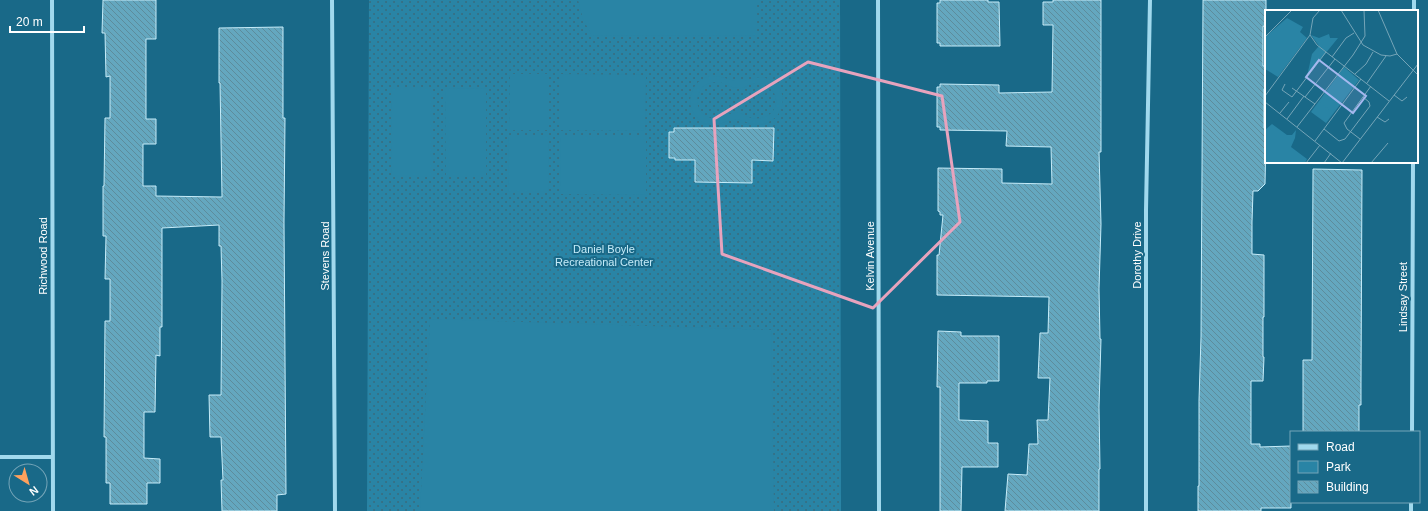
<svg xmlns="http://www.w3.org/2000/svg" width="1428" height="511" font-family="Helvetica,sans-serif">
<defs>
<pattern id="green-dots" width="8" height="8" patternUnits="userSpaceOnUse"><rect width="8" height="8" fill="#2984a5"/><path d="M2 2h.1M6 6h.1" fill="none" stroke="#396b7d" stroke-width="1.8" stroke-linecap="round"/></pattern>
<pattern id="building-back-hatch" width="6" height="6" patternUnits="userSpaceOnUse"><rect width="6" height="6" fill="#64a7bf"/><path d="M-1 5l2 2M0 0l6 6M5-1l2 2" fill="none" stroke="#5d8c9c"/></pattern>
</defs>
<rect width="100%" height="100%" fill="#196988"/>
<!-- green -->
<polygon fill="url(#green-dots)" points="369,0 840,0 841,511 367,511"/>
<!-- pitch -->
<g fill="#2984a5" fill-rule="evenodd">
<polygon points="578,0 756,0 756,35 592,36 583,19"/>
<polygon points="510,74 548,74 548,130 509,130"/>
<polygon points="560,74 646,75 645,131 560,130"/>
<path d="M 709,76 C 723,75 728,81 739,81 C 749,82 754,75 765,78 C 789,85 789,117 763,124 C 759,125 754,126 751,124 C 747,123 744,120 740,120 C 724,117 711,136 695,115 C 689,107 689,100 692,92 C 695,83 701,79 709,76 ZM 720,82 C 726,85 732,88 738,88 C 744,89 749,84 755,83 C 768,82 780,94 775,107 C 772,116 761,120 752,118 C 746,117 741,112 735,113 C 724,114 717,122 706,116 C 694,109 695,92 705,85 C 710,82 715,82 720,82 Z"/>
<polygon points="391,88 432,88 432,177 392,177"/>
<polygon points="486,88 486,177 446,177 445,89"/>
<polygon points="509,136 549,136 548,193 508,193"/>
<polygon points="561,137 646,137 646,195 560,194"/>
<polygon points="430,319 771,330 774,511 420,511"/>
</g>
<!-- building -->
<g fill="url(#building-back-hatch)" stroke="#c6ecf9">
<polygon points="103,0 156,0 156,39 146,39 146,119 156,119 156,144 143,144 143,186 156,186 156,196 222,197 220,83 219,83 219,28 283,27 283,118 285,118 284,222 286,494 277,495 277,511 222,511 221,480 223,480 221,437 210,437 209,395 221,395 222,281 221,246 219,246 219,225 162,228 162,327 160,327 160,356 156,355 155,412 144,412 144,458 160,459 160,483 147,483 147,504 110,504 110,483 106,483 106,437 104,437 105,321 110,321 110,279 105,279 106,236 103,236 103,186 104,186 105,118 110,118 110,76 106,77 105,33 102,33"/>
<polygon points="940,0 988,0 988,2 999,2 1000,46 940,46 940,43 937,43 937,3 940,3"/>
<polygon points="1053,0 1101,0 1101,152 1099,152 1101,224 1099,289 1100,339 1101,339 1099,407 1100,469 1099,469 1099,511 1005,511 1008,474 1027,475 1029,444 1038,444 1037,420 1048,420 1050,378 1038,378 1040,333 1048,333 1049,297 937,295 937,255 939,255 943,215 940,215 940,212 938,211 938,168 1002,169 1002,183 1052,184 1051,147 1006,146 1007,131 940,130 940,127 937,127 937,87 940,87 940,84 999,85 999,93 1052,92 1053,25 1043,25 1043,2 1053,2"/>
<polygon points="1203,0 1266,0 1266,27 1263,26 1263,66 1266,66 1266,89 1264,89 1264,128 1266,128 1266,136 1265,184 1258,191 1253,191 1252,222 1252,254 1264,255 1264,317 1263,317 1263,357 1264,357 1263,381 1251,381 1251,444 1260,444 1260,447 1291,446 1291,508 1261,508 1261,511 1198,511 1198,486 1199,486 1199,400 1201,337"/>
<polygon points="674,128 774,128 773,161 752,160 752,183 695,182 695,160 675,160 675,158 669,158 669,132 674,132"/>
<polygon points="1313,169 1362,170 1361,383 1361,405 1359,405 1359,432 1303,432 1303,360 1312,360"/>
<polygon points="938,331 961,332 961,336 999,336 999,381 987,381 987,383 959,383 959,420 988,421 988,443 998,443 998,467 962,467 961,511 940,511 940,387 937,387"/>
</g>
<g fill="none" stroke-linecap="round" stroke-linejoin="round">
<!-- street -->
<g stroke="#a1d9ed" stroke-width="4">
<polyline points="52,0 53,511"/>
<polyline points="332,0 335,511"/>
<polyline points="878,0 879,511"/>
<polyline points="1414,11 1414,0"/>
<polyline points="1412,432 1413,162"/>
<polyline points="0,457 52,457"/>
<polyline points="1146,511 1146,210 1150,0"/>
<polyline points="1411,511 1411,502"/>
</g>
</g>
<!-- marked area -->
<path fill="none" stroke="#e7a3bd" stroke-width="3" stroke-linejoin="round" d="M 808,62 L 942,96 L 960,222 L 873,308 L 722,254 L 714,119 Z"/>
<g text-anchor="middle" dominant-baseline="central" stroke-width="4" stroke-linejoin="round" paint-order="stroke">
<!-- park labels -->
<g font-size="11" fill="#c6ecf9" stroke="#196988">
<text x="604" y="249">Daniel Boyle<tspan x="604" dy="13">Recreational Center</tspan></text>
</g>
<!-- street labels -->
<g font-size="11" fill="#fff" stroke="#196988">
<text transform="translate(1137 255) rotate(-90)">Dorothy Drive</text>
<text transform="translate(43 256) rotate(-90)">Richwood Road</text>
<text transform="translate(325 256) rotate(-90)">Stevens Road</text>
<text transform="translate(870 256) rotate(-90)">Kelvin Avenue</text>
<text transform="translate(1403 297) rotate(-90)">Lindsay Street</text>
</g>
</g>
<!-- overview -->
<g transform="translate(1265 10)">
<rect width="153" height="153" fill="#196988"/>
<path d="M 79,57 L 94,70 L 61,113 L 46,102 Z" fill="#2984a5"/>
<path d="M 64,24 L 65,28 L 73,28 L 42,66 L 47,44 L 54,36 L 46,25 L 54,28 ZM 7,114 L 22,125 L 27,125 L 31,120 L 30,128 L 26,137 L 42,149 L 40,153 L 0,152 L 0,120 Z" fill="#2984a5"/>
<path d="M 22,8 L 38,17 L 35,22 L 42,28 L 13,67 L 0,59 L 0,27 Z" fill="#2984a5"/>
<path d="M 79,62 L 88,71 L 82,82 L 71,73 ZM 64,83 L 70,87 L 68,91 L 73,94 L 68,102 L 55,93 Z" fill="#2984a5"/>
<path fill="none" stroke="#75a5b8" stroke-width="1" d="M 76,0 L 98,35 L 116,45 L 125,46 L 132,44M 113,0 L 132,44 L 153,65M 45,25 L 52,35 L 124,91M 0,27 L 27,0M 67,47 L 81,28 L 89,23M 90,64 L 101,54 L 108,42M 102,73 L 121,46M 20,74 L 17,80 L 27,87 L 61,42M 27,78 L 50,94M 129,85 L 137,91 L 142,87M 0,86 L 45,25 L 48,8 L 55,0M 40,87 L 70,49M 0,92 L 77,153M 15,103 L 24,92M 112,107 L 120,112 L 124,109M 22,109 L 39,86M 32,117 L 88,45 L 100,26 L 99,0M 59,119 L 74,131 L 80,129 L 105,96 L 104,92 L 98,87M 95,129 L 82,119 L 79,113 L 106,76M 50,131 L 96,69M 41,153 L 55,135M 59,153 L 66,143M 77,153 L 153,54M 106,153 L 123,133"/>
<path fill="#a5b8ef" fill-opacity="0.15" stroke="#a5b8ef" stroke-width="2" d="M 54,50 L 101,86 L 88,103 L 41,67 Z"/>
<rect width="153" height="153" fill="none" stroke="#fff" stroke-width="2"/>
</g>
<!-- legend -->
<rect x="1290" y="431" width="130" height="72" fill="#196988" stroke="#75a5b8"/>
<rect x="1298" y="444" width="20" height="6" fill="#a1d9ed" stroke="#75a5b8"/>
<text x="1326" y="451" font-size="12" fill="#ffffff">Road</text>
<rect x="1298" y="461" width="20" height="12" fill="#2984a5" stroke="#75a5b8"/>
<text x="1326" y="471" font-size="12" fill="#ffffff">Park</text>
<rect x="1298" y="481" width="20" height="12" fill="url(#building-back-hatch)" stroke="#75a5b8"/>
<text x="1326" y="491" font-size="12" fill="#ffffff">Building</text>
<!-- north arrow -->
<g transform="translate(28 483) rotate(143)"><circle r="19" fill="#196988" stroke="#75a5b8"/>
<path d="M0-3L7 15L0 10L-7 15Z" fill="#ffa15d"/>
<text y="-6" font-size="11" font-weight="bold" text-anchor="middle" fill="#ffffff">N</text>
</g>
<!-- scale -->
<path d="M10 26v6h74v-6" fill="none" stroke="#ffffff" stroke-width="2"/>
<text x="16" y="26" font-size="12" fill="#ffffff" stroke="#196988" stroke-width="3" paint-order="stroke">20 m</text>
</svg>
